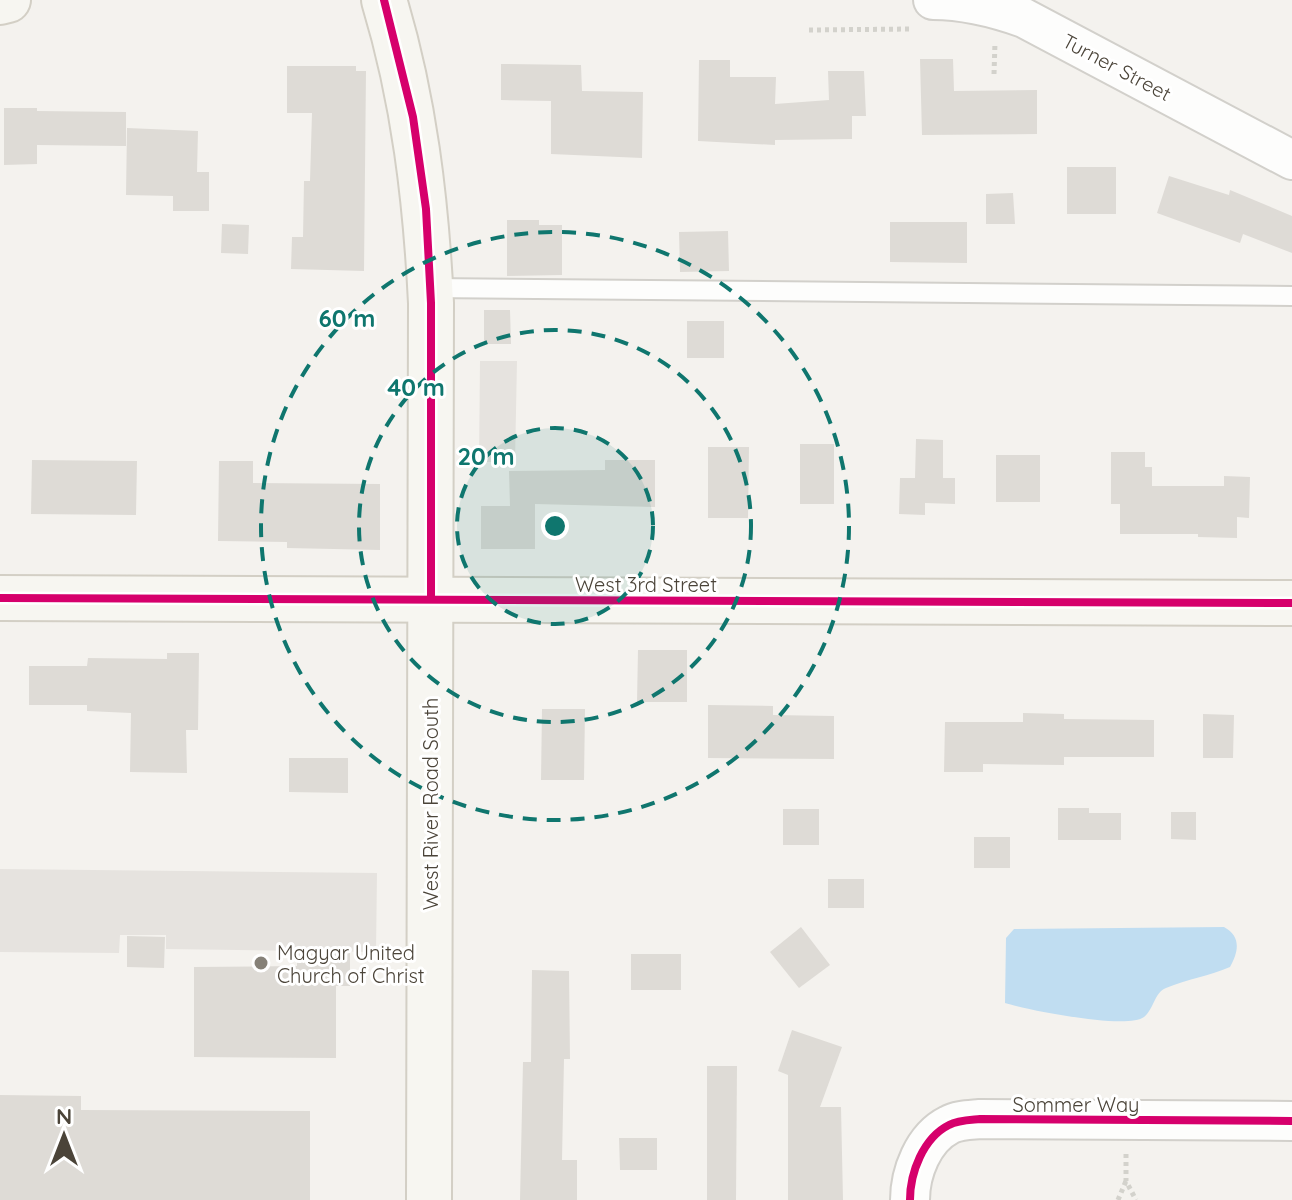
<svg xmlns="http://www.w3.org/2000/svg" width="1292" height="1200" font-family="Quicksand,sans-serif">
<rect width="100%" height="100%" fill="#f4f2ee"/>
<!-- parking -->
<g fill="#e6e3df">
<polygon points="480,361 517,361 515,462 479,462"/>
<polygon points="0,869 377,873 376,952 166,949 166,935 120,935 119,953 0,952"/>
</g>
<!-- water -->
<path fill="#c0ddf1" d="M 1224,927 C 1241,936 1239,951 1230,967 C 1210,976 1187,979 1166,988 C 1154,993 1154,1009 1144,1017 C 1127,1030 1028,1010 1005,1003 L 1006,938 L 1014,929 Z"/>
<!-- building -->
<g fill="#dedbd6">
<polygon points="920,59 953,59 954,91 1037,90 1037,134 922,135"/>
<polygon points="699,60 730,60 730,77 776,77 775,104 829,100 828,71 864,71 866,116 852,116 852,139 775,140 775,145 698,141"/>
<polygon points="501,64 581,65 582,91 643,92 642,158 551,154 551,101 501,100"/>
<polygon points="287,66 356,66 356,71 366,71 364,271 291,269 292,237 303,237 304,181 310,181 312,113 287,113"/>
<polygon points="4,108 37,108 37,111 126,112 126,146 37,145 37,164 4,165"/>
<polygon points="127,128 198,131 197,172 209,172 209,211 173,211 173,196 126,195"/>
<rect x="1067" y="167" width="49" height="47"/>
<polygon points="1169,176 1229,195 1230,190 1292,216 1292,253 1243,234 1240,243 1157,213"/>
<polygon points="1013,193 1015,224 986,224 986,194"/>
<polygon points="507,220 539,220 539,225 562,225 562,275 507,276"/>
<polygon points="890,222 967,222 967,263 890,262"/>
<polygon points="222,224 249,225 248,254 221,253"/>
<polygon points="728,231 729,271 680,272 679,232"/>
<polygon points="484,310 510,310 511,344 484,344"/>
<rect x="687" y="321" width="37" height="37"/>
<polygon points="916,439 943,440 943,478 955,478 955,504 925,503 925,515 899,514 900,478 915,478"/>
<rect x="800" y="444" width="34" height="60"/>
<polygon points="708,447 749,447 748,518 708,518"/>
<polygon points="1111,452 1145,452 1145,467 1152,467 1152,486 1224,486 1224,476 1250,477 1249,518 1237,517 1237,538 1198,537 1198,534 1120,534 1120,504 1111,504"/>
<rect x="996" y="455" width="44" height="47"/>
<polygon points="32,460 137,461 136,515 31,514"/>
<polygon points="605,460 655,460 655,507 535,504 535,549 481,549 481,506 510,506 509,471 605,470"/>
<polygon points="219,461 253,461 253,483 380,484 380,550 287,548 287,542 218,541"/>
<polygon points="638,650 687,650 687,702 637,702"/>
<polygon points="167,653 199,653 198,730 186,730 187,773 130,772 131,713 87,711 87,705 29,705 29,666 87,666 88,658 167,659"/>
<polygon points="708,705 773,706 773,715 834,716 834,759 708,758"/>
<polygon points="542,709 585,709 584,780 541,780"/>
<polygon points="1023,713 1064,714 1064,719 1154,720 1154,757 1064,757 1064,765 983,764 983,772 944,772 945,722 1023,722"/>
<polygon points="1203,714 1234,715 1233,758 1203,758"/>
<polygon points="289,758 348,758 348,793 289,792"/>
<polygon points="1058,808 1089,808 1089,813 1121,813 1121,840 1058,840"/>
<rect x="783" y="809" width="36" height="36"/>
<polygon points="1171,812 1196,812 1196,840 1171,839"/>
<rect x="974" y="837" width="36" height="31"/>
<rect x="828" y="879" width="36" height="29"/>
<polygon points="801,927 830,965 799,988 770,952"/>
<polygon points="127,936 165,937 164,968 127,967"/>
<polygon points="297,949 350,949 350,986 336,986 336,1058 194,1057 194,967 297,966"/>
<rect x="631" y="954" width="50" height="36"/>
<polygon points="532,970 569,971 570,1059 564,1059 562,1160 577,1160 577,1200 520,1200 523,1062 531,1062"/>
<polygon points="792,1030 842,1047 820,1107 841,1107 843,1200 788,1200 788,1075 778,1071"/>
<polygon points="707,1066 737,1066 736,1200 707,1200"/>
<polygon points="0,1095 81,1096 81,1110 310,1111 310,1200 0,1200"/>
<polygon points="619,1138 657,1138 657,1170 620,1170"/>
</g>
<g fill="none" stroke-linecap="round" stroke-linejoin="round">
<defs>
<polyline id="service" points="431,288 1292,296"/>
<g id="minor">
<path d="M 933,0 C 965,0 993,7 1024,18 L 1292,160"/>
<path d="M 910,1200 C 910,1173 923,1138 949,1125 C 958,1120 970,1120 980,1119 L 1292,1121"/>
</g>
<g id="secondary">
<path d="M 384,0 C 414,99 426,200 431,303 L 429,1200"/>
<polyline points="0,2 8,0"/>
<polyline points="0,598 1292,603"/>
</g>
</defs>
<!-- service casing -->
<use href="#service" stroke="#d2d0cb" stroke-width="22"/>
<!-- minor casing -->
<use href="#minor" stroke="#d2d0cb" stroke-width="42"/>
<!-- secondary casing -->
<use href="#secondary" stroke="#d3cfc5" stroke-width="48"/>
<!-- path -->
<g stroke="#d3d2cc" stroke-width="5" stroke-dasharray="4 4" stroke-linecap="butt">
<polyline points="809,30 912,29"/>
<polyline points="994,74 995,42"/>
<polyline points="1126,1154 1126,1181 1136,1200"/>
<polyline points="1118,1200 1126,1181"/>
</g>
<!-- service -->
<use href="#service" stroke="#fdfdfc" stroke-width="18"/>
<!-- minor -->
<use href="#minor" stroke="#fdfdfc" stroke-width="38"/>
<!-- secondary -->
<use href="#secondary" stroke="#f7f6f1" stroke-width="44"/>
<defs>
<g id="cycleway">
<polyline points="384,0 413,117 426,209 431,303 431,599"/>
<polyline points="0,598 1292,603"/>
<path d="M 910,1200 C 910,1173 923,1138 949,1125 C 958,1120 970,1120 980,1119 L 1292,1121"/>
</g>
</defs>
<!-- cycleway casing -->
<use href="#cycleway" stroke="#fff" stroke-width="13"/>
<!-- cycleway -->
<use href="#cycleway" stroke="#d6006c" stroke-width="8"/>
</g>
<!-- distance rings -->
<circle cx="555" cy="526" r="98" fill="#0f766e" fill-opacity=".12"/>
<g fill="none" stroke="#0f766e" stroke-width="4" stroke-dasharray="14 10">
<circle cx="555" cy="526" r="98"/>
<circle cx="555" cy="526" r="196"/>
<circle cx="555" cy="526" r="294"/>
</g>
<!-- markers -->
<circle fill="#868178" stroke="#fff" stroke-width="3" cx="261" cy="963" r="8"/>
<g text-anchor="middle" dominant-baseline="central" stroke-width="6" stroke-linejoin="round" paint-order="stroke">
<!-- street labels -->
<g font-size="20" fill="#4b4439" stroke="#fff">
<text transform="translate(1117 67) rotate(28)">Turner Street</text>
<text x="646" y="584">West 3rd Street</text>
<text transform="translate(430 804) rotate(-90)">West River Road South</text>
<text x="1076" y="1104">Sommer Way</text>
</g>
<!-- poi labels -->
<g font-size="20" fill="#4b4439" stroke="#fff" text-anchor="start">
<text x="277" y="952">Magyar United<tspan x="277" dy="23">Church of Christ</tspan></text>
</g>
</g>
<circle cx="555" cy="526" r="12" fill="#0f766e" stroke="#fff" stroke-width="4"/>
<g font-size="24" text-anchor="middle" font-weight="bold" fill="#0f766e" stroke="#fff" stroke-width="6" stroke-linejoin="round" paint-order="stroke">
<text x="347" y="327">60 m</text>
<text x="416" y="396">40 m</text>
<text x="486" y="465">20 m</text>
</g>
<!-- north arrow -->
<g transform="translate(64 1136)" stroke="#ffffff" stroke-width="6" paint-order="stroke">
<path d="M0-6L14 30L0 20L-14 30Z" fill="#4b4439"/>
<text y="-12" font-size="22" font-weight="bold" text-anchor="middle" fill="#4b4439">N</text>
</g>
</svg>
